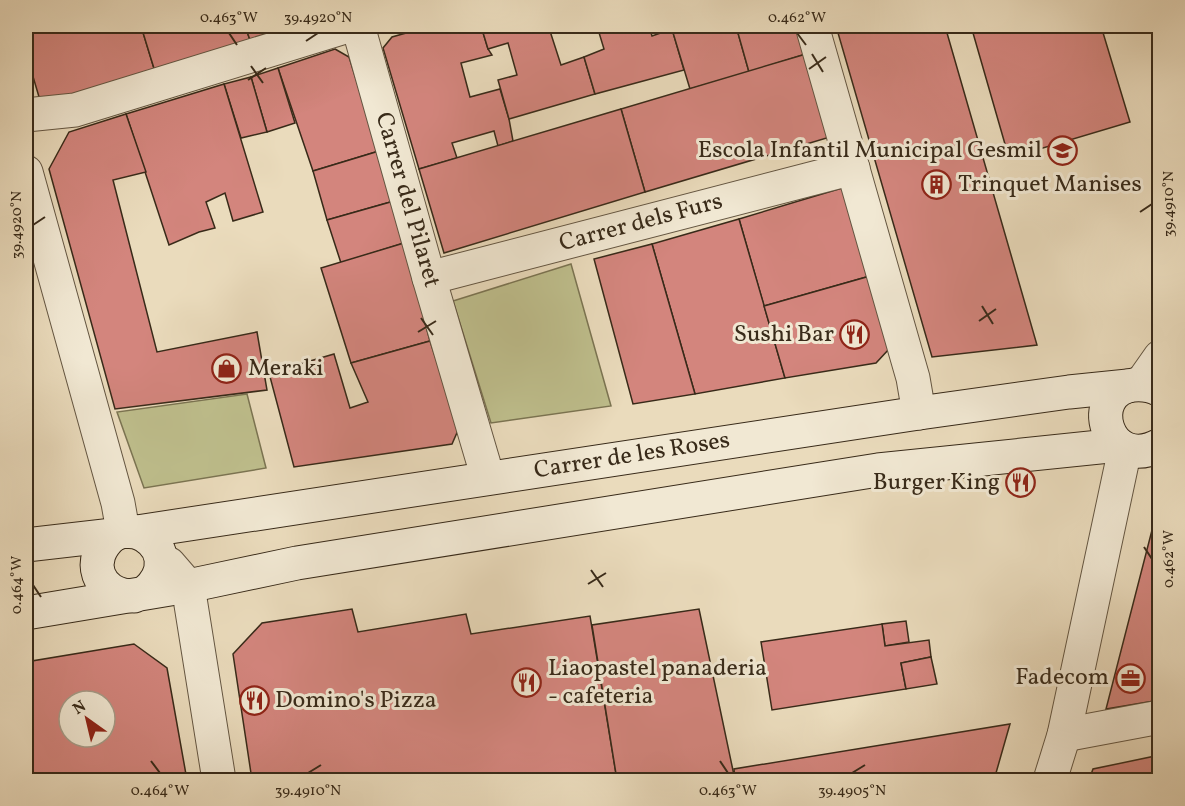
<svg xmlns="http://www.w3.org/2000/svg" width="1185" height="806" font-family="Vollkorn,serif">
<rect width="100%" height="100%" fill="#eadbbc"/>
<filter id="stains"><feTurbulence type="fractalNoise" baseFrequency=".00333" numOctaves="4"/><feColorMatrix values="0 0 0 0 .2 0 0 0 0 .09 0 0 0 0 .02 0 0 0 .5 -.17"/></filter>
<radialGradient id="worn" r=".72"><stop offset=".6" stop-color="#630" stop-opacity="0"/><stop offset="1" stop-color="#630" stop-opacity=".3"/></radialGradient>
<!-- green -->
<g fill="#bebe8c" stroke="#7b7452" stroke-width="1.5">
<polygon points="571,264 611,406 491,423 453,301"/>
<polygon points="247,394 266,468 144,488 117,412"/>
</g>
<!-- building -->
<g fill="#d3857d" stroke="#382a19" stroke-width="1.5" fill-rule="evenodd">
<polygon points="26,26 141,26 156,75 42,107 26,53"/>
<polygon points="141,26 245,26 250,40 156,75"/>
<polygon points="245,26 303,26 250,40"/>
<polygon points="431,26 481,26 488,49 492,55 461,63 470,97 500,89 509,119 513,141 498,146 494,131 452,143 457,158 419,169 383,48 392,37"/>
<polygon points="481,26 569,26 550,31 561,65 584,57 595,94 509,119 498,80 517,75 508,43 488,49"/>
<polygon points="597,26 649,26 652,36 672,29 684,70 595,94 584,57 604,49"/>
<polygon points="671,26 736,26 749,72 690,89"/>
<polygon points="736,26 799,26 806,54 749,72"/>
<polygon points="836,26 945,26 1037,345 932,357"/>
<polygon points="971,26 1101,26 1130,122 1009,158"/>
<polygon points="335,49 349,57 379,151 313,171 278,68"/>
<polygon points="806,54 830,137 645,192 621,109"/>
<polygon points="278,68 295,123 267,132 251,77"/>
<polygon points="251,77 267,132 241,138 224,84"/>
<polygon points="224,84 263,212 233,221 225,193 206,202 215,228 199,232 169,245 126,114"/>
<polygon points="621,109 645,192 444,253 419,169"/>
<polygon points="126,114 146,172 113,180 157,352 257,332 267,390 115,409 49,169 69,132"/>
<polygon points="379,151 394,201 327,220 313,171"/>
<polygon points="842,188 870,276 764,306 739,219"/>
<polygon points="394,201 404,243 341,263 327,220"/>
<polygon points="739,219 785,378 695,394 652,244"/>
<polygon points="404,243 430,341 351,363 321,268"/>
<polygon points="652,244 695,394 633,404 594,259"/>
<polygon points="870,276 889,349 876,363 785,378 764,306"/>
<polygon points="430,341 459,428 452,444 294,467 269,373 334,354 350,408 368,402 351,363"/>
<polygon points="1160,499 1160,700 1106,709"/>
<polygon points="352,609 358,632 466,614 471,634 590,616 617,780 252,780 233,654 262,623"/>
<polygon points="699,609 735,780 617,780 592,625"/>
<polygon points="906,621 909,642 885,646 882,624"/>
<polygon points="882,624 885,646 929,640 931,657 901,663 906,689 772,710 761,642"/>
<path d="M 134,644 L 167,668 L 187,780 L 26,780 L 26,662 ZM 69,701 L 105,701 L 105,737 L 69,737 Z"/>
<polygon points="931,657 937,684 906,689 901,663"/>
<polygon points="1010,724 994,780 735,780 734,769"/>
<polygon points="1160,755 1160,780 1089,780 1093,769"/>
</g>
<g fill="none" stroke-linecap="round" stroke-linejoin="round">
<defs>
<g id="minor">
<polyline points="358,26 429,278 488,478"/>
<polyline points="812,26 913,378 919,413"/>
<polyline points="26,115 75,110 348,26"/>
<polyline points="26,172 118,503 123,531"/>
<polyline points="429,278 853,168"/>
<polyline points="1141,384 1160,357"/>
<polyline points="169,564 188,586 219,780"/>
<polyline points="1064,735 1160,717"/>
<polyline points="1050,780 1064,735 1125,449"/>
</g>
<g id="secondary">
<path d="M 1160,390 C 1151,385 1143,384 1133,385 C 1084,392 1106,474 1160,445"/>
<path d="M 137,532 C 166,544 169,572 146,592"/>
<path d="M 113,535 C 84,559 97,596 134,596"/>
<polyline points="26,545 113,535 123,531 137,532 919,413 1069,392 1128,386"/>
<polyline points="26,613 188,586 297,563 878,470 1119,445"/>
</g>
</defs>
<!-- minor casing -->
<use href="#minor" stroke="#645642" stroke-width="35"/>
<!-- secondary casing -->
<use href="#secondary" stroke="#382a19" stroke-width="35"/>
<!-- minor -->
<use href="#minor" stroke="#f1e8d3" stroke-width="33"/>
<!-- secondary -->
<use href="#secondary" stroke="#f1e8d3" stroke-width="33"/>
</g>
<!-- ticks -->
<path fill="none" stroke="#382a19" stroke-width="2" d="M 229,33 L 237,45M 797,33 L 806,45M 306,41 L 318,33M 812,54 L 823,72M 251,66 L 263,83M 809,69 L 826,57M 248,80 L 266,68M 1140,212 L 1152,204M 33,225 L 45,217M 982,306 L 993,324M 421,318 L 433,335M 979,321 L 996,309M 418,332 L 436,321M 1144,547 L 1152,559M 591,570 L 603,587M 588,584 L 606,573M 33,585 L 41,597M 151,761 L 160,773M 720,761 L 728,773M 308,773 L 321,765M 852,773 L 865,765"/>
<!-- icons -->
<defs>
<symbol id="school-ring" viewBox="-11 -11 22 22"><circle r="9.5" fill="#f1e8d3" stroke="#8f2418" stroke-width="1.5"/><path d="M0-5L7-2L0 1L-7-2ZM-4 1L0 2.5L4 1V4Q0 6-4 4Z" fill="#8f2418"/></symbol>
<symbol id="building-ring" viewBox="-11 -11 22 22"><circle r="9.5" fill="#f1e8d3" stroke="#8f2418" stroke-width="1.5"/><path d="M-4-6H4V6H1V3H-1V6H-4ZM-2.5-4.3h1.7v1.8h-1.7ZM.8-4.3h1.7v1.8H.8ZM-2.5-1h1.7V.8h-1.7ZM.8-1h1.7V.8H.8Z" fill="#8f2418"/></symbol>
<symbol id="restaurant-ring" viewBox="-11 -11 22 22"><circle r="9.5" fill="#f1e8d3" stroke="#8f2418" stroke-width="1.5"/><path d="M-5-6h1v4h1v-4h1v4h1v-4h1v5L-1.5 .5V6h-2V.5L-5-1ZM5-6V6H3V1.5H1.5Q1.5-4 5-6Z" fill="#8f2418"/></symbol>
<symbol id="shop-ring" viewBox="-11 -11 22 22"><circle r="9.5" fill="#f1e8d3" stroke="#8f2418" stroke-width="1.5"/><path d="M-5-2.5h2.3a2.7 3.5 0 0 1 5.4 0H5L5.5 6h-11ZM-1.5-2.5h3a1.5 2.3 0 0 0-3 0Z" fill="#8f2418"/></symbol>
<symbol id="office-ring" viewBox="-11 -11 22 22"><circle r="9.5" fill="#f1e8d3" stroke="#8f2418" stroke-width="1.5"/><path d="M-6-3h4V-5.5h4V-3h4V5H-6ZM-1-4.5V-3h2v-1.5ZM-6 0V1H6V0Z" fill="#8f2418"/></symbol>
</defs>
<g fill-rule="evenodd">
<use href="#school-ring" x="1046" y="134" width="33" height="33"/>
<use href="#building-ring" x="920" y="168" width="33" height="33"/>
<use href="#restaurant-ring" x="838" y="318" width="33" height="33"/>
<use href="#shop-ring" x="210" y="352" width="33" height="33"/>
<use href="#restaurant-ring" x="1004" y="466" width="33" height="33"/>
<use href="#office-ring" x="1114" y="662" width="33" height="33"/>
<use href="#restaurant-ring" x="510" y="666" width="33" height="33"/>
<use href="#restaurant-ring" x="238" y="684" width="33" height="33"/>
</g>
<g text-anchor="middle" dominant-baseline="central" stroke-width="6" stroke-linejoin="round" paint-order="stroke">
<!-- poi labels -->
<g font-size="24" fill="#382a19" stroke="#f1e8d3" text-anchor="end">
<text x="1042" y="151">Escola Infantil Municipal Gesmil</text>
<text x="958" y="185" text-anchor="start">Trinquet Manises</text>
<text x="834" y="335">Sushi Bar</text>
<text x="248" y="369" text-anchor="start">Meraki</text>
<text x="1000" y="483">Burger King</text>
<text x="548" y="669" text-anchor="start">Liaopastel panaderia<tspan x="548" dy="28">- cafeteria</tspan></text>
<text x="1109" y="678">Fadecom</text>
<text x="275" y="701" text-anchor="start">Domino's Pizza</text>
</g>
<!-- street labels -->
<g font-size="24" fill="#382a19" stroke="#f1e8d3">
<text transform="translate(407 200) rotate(74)">Carrer del Pilaret</text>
<text transform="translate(641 223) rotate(-15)">Carrer dels Furs</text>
<text transform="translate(632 456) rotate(-9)">Carrer de les Roses</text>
</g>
</g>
<!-- margin -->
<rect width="1185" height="806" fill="none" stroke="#eadbbc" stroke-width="66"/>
<!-- north arrow -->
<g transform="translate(87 719) rotate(326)"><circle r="28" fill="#f1e8d3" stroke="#a79c89" stroke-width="1.5"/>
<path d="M0-4.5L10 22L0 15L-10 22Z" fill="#8f2418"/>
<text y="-9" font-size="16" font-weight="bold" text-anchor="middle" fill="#382a19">N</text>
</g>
<rect x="33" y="33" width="1119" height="740" fill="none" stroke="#382a19" stroke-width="2"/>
<g font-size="15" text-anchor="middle" fill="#382a19">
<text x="229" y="22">0.463°W</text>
<text x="318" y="22">39.4920°N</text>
<text x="797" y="22">0.462°W</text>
<text transform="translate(1168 204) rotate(-90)" y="5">39.4910°N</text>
<text transform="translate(16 225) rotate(-90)" y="5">39.4920°N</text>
<text transform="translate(1168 559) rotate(-90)" y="5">0.462°W</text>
<text transform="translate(16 585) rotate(-90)" y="5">0.464°W</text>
<text x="160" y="795">0.464°W</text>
<text x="308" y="795">39.4910°N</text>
<text x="728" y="795">0.463°W</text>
<text x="852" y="795">39.4905°N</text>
</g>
<rect width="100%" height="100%" filter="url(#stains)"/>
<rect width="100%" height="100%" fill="url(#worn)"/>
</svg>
